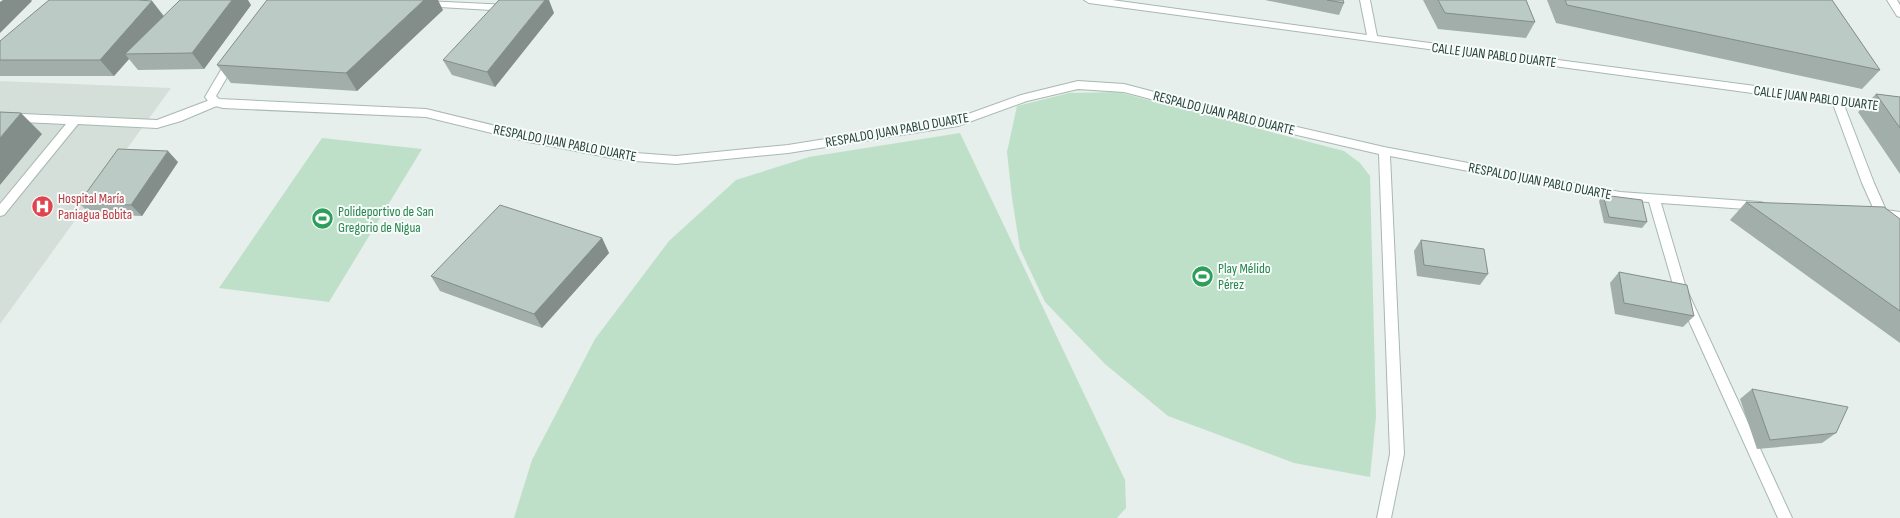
<svg xmlns="http://www.w3.org/2000/svg" width="1900" height="518" font-family="'Sofia Sans Condensed',sans-serif">
<rect width="100%" height="100%" fill="#e6efeb"/>
<!-- built -->
<polygon fill="#d4dfda" points="0,81 171,88 0,324"/>
<!-- green -->
<g fill="#bfe0c8">
<polygon points="1118,92 1344,151 1360,163 1370,176 1376,417 1370,477 1294,463 1168,416 1105,364 1045,302 1020,249 1012,198 1007,152 1017,106 1069,93"/>
<polygon points="960,133 1125,480 1126,508 1117,518 514,518 532,460 595,339 669,241 736,180 809,157"/>
<polygon points="322,138 422,149 329,302 219,288"/>
</g>
<g fill="none" stroke-linecap="round" stroke-linejoin="round">
<defs>
<polygon id="lane" points="215,98 220,102 219,105 181,121 157,128 78,124 4,215 0,216 0,204 66,124 0,121 0,113 157,120"/>
<g id="street">
<polygon points="1084,0 1112,0 1367,35 1360,0 1370,0 1377,36 1900,105 1900,113 1844,105 1874,183 1886,210 1900,212 1900,234 1876,217 1874,214 1875,212 1862,183 1833,104 1089,3"/>
<polygon points="1887,0 1897,0 1900,5 1900,17 1897,16"/>
<polygon points="425,1 509,5 514,8 509,11 422,6 420,4 422,2"/>
<polygon points="232,56 237,60 216,96 219,99 426,109 529,134 622,152 676,156 788,145 957,118 1021,95 1078,81 1124,84 1223,110 1384,147 1620,192 1760,202 1764,203 1766,206 1764,209 1760,210 1661,203 1686,288 1792,518 1778,518 1674,288 1649,202 1620,200 1390,156 1404,454 1391,518 1377,518 1390,454 1379,154 1223,118 1124,92 1078,89 1027,101 958,126 788,153 676,164 622,160 529,142 426,117 223,108 211,105 205,97 228,58"/>
</g>
</defs>
<!-- lane casing -->
<use href="#lane" stroke="#a8b8b2" stroke-width="2"/>
<!-- street casing -->
<use href="#street" stroke="#a8b8b2" stroke-width="2"/>
<!-- lane -->
<use href="#lane" fill="#fff" fill-rule="evenodd"/>
<!-- street -->
<use href="#street" fill="#fff" fill-rule="evenodd"/>
</g>
<!-- wall -->
<g fill="#a1aea9">
<polygon points="1265,0 1343,0 1344,3 1339,15"/>
<polygon points="1423,0 1526,0 1535,22 1526,38 1438,29"/>
<polygon points="1547,0 1832,0 1880,70 1862,89 1556,23"/>
<polygon points="152,1 164,16 251,5 204,69 138,70 129,59 114,76 0,76 0,41"/>
<polygon points="443,10 357,91 231,83 217,65"/>
<polygon points="554,13 495,87 452,75 443,60"/>
<polygon points="1876,94 1900,97 1900,174 1858,112"/>
<polygon points="178,162 142,216 90,214 79,203"/>
<polygon points="1603,195 1647,222 1642,228 1604,223 1599,201"/>
<polygon points="1746,202 1900,219 1900,343 1730,220"/>
<polygon points="602,238 609,253 542,328 440,291 431,276"/>
<polygon points="1421,240 1488,274 1480,285 1417,276 1414,251"/>
<polygon points="1619,272 1694,316 1683,327 1615,314 1610,283"/>
<polygon points="1752,389 1836,433 1822,443 1757,449 1740,399"/>
</g>
<!-- shaded-wall -->
<g fill="#838d89">
<polygon points="3,0 31,0 32,1 0,33 0,2"/>
<polygon points="232,0 248,0 251,5 204,69 192,53"/>
<polygon points="424,0 438,0 443,10 357,91 346,73"/>
<polygon points="545,0 549,0 554,13 495,87 487,72"/>
<polygon points="152,1 164,17 125,54 129,59 114,76 100,60"/>
<polygon points="21,113 42,134 0,185 0,138"/>
<polygon points="168,151 178,162 142,216 131,205"/>
<polygon points="602,238 609,253 542,328 534,314"/>
</g>
<!-- building -->
<g fill="#bbcac4" stroke="#838d89">
<polygon points="49,0 138,0 152,1 100,60 0,60 0,41"/>
<polygon points="180,0 232,0 192,53 125,54"/>
<polygon points="267,0 424,0 346,73 217,65"/>
<polygon points="499,0 545,0 487,72 443,60"/>
<polygon points="1327,0 1343,0 1344,3"/>
<polygon points="1438,0 1526,0 1535,22 1445,13"/>
<polygon points="1565,0 1832,0 1880,70 1567,5"/>
<polygon points="1876,94 1900,97 1900,128"/>
<polygon points="0,112 21,113 0,138"/>
<polygon points="118,149 168,151 131,205 79,203"/>
<polygon points="1603,195 1642,200 1647,222 1609,217"/>
<polygon points="1746,202 1884,207 1900,219 1900,311"/>
<polygon points="500,205 602,238 534,314 431,276"/>
<polygon points="1421,240 1484,249 1488,274 1424,265"/>
<polygon points="1619,272 1687,285 1694,316 1624,303"/>
<polygon points="1752,389 1848,407 1836,433 1770,440"/>
</g>
<!-- icons -->
<defs>
<symbol id="hospital-disc" viewBox="-11 -11 22 22"><circle r="9.5" fill="#e0444e" stroke="#f7fbf9"/><path d="M-5-5h3v3.5h4V-5h3V5h-3V1.5h-4V5h-3Z" fill="#fff"/></symbol>
<symbol id="stadium-disc" viewBox="-11 -11 22 22"><circle r="9.5" fill="#2e9e5b" stroke="#f7fbf9"/><path d="M0-5a6.5 5 0 1 0 0 10a6.5 5 0 1 0 0-10ZM-3.5-1.8h7v3.6h-7Z" fill="#fff"/></symbol>
</defs>
<g fill-rule="evenodd">
<use href="#hospital-disc" x="30" y="194" width="25" height="25"/>
<use href="#stadium-disc" x="310" y="206" width="25" height="25"/>
<use href="#stadium-disc" x="1190" y="264" width="25" height="25"/>
</g>
<g text-anchor="middle" dominant-baseline="central" stroke-width="4" stroke-linejoin="round" paint-order="stroke">
<!-- street labels -->
<g font-size="14" fill="#24423a" stroke="#f7fbf9">
<text transform="translate(1494 55) rotate(7)">CALLE JUAN PABLO DUARTE</text>
<text transform="translate(1816 98) rotate(7)">CALLE JUAN PABLO DUARTE</text>
<text transform="translate(1224 113) rotate(14)">RESPALDO JUAN PABLO DUARTE</text>
<text transform="translate(897 130) rotate(-10)">RESPALDO JUAN PABLO DUARTE</text>
<text transform="translate(565 143) rotate(11)">RESPALDO JUAN PABLO DUARTE</text>
<text transform="translate(1540 181) rotate(11)">RESPALDO JUAN PABLO DUARTE</text>
</g>
<!-- health labels -->
<g font-size="14" fill="#be3a42" stroke="#f7fbf9" text-anchor="start">
<text x="58" y="198">Hospital María<tspan x="58" dy="16">Paniagua Bobita</tspan></text>
</g>
<!-- leisure labels -->
<g font-size="14" fill="#27864d" stroke="#f7fbf9" text-anchor="start">
<text x="338" y="211">Polideportivo de San<tspan x="338" dy="16">Gregorio de Nigua</tspan></text>
<text x="1218" y="268">Play Mélido<tspan x="1218" dy="16">Pérez</tspan></text>
</g>
</g>
</svg>
